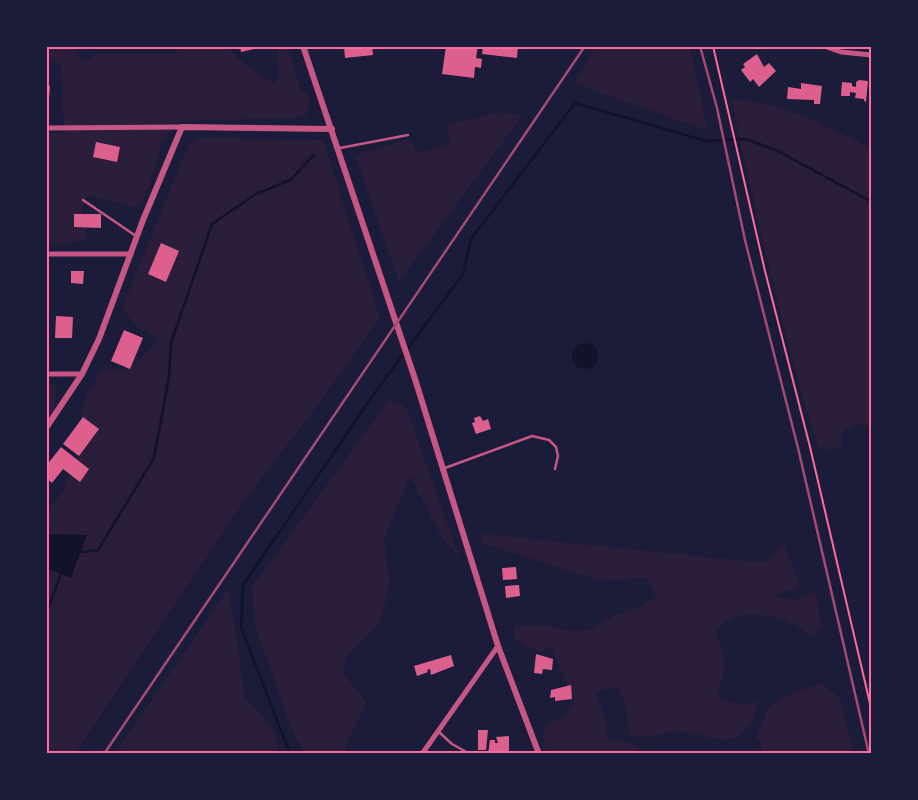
<svg xmlns="http://www.w3.org/2000/svg" width="918" height="800" font-family="Spectral,serif">
<rect width="100%" height="100%" fill="#1b1b3a"/>
<!-- green -->
<g fill="#2a1e3b">
<path d="M 46,46 L 72,46 L 82,63 L 96,54 L 177,54 L 177,46 L 227,46 C 240,62 256,74 275,83 L 279,78 L 276,46 L 287,46 L 301,90 L 310,96 L 306,115 L 293,118 L 182,121 L 163,139 L 149,187 L 139,207 C 121,207 106,197 87,196 L 82,210 L 88,238 L 67,245 L 46,245 L 46,133 L 64,133 L 61,65 L 46,55 Z"/>
<polygon points="379,46 429,46 381,50"/>
<polygon points="596,46 690,46 708,131 574,83"/>
<path d="M 731,99 C 780,101 828,128 872,148 L 872,428 L 857,424 L 841,432 L 842,446 L 831,450 L 818,447 C 782,333 757,216 731,99 Z"/>
<polygon points="503,112 522,116 399,282 355,155 410,139 418,153 450,143 446,124"/>
<polygon points="198,138 323,140 380,318 321,401 245,500 75,754 46,754 46,511 63,492 79,456 82,408 87,394 103,369 130,369 160,339 135,325 122,308 189,143"/>
<polygon points="46,380 57,387 53,413 46,422"/>
<polygon points="389,400 406,407 460,559 443,539 410,476 384,540 390,582 381,621 346,657 344,674 366,702 343,754 305,754 292,730 255,626 252,587"/>
<path d="M 483,534 L 766,563 L 784,543 L 800,587 L 772,595 L 794,600 L 816,591 L 822,628 L 811,637 C 794,621 766,612 742,615 C 734,615 722,625 715,629 C 719,642 725,655 725,669 C 724,682 716,680 719,700 L 742,704 L 757,702 C 757,713 754,717 748,727 C 732,751 707,734 684,732 C 666,729 648,740 630,736 L 625,703 L 617,687 L 595,692 L 606,721 L 607,738 L 629,742 L 650,754 L 545,754 L 543,727 L 566,715 L 575,701 L 551,647 L 541,652 L 515,640 L 513,627 L 540,625 L 574,631 L 591,629 L 615,615 L 639,607 L 657,596 L 646,578 L 601,581 L 481,543 Z"/>
<polygon points="229,588 245,697 274,729 279,754 114,754"/>
<polygon points="821,683 840,698 854,754 761,754 762,744 756,738 768,708 792,693"/>
</g>
<!-- water -->
<g fill="#12122b">
<circle cx="585" cy="356" r="13"/>
<polygon points="52,534 87,535 71,578 46,568 46,535"/>
</g>
<g fill="none" stroke-linecap="round" stroke-linejoin="round">
<!-- stream -->
<g stroke="#12122b" stroke-width="2.5">
<polyline points="81,552 98,550 154,458 169,377 171,343 212,224 256,194 290,180 314,155"/>
<polyline points="46,613 62,572"/>
<polyline points="290,754 241,627 243,585 376,391 463,274 471,239 575,103 706,141 746,139 776,150 872,202"/>
</g>
</g>
<!-- building -->
<g fill="#dd5f8e">
<polygon points="240,46 254,46 254,49 241,52"/>
<polygon points="344,46 372,46 373,55 345,58"/>
<polygon points="446,46 478,46 476,58 482,59 481,68 475,67 474,78 442,74"/>
<polygon points="483,46 518,46 517,58 482,54"/>
<polygon points="757,54 764,67 769,63 776,71 759,87 753,79 750,82 741,70 745,67 743,64"/>
<polygon points="859,80 868,81 866,102 864,101 864,99 855,98 856,93 850,92 850,96 841,96 842,82 852,83 852,86 856,87 856,82"/>
<polygon points="801,83 822,86 820,104 814,104 814,100 787,99 788,87 801,89"/>
<polygon points="46,85 50,86 49,98 46,98"/>
<polygon points="96,142 120,147 117,162 93,157"/>
<polygon points="74,214 101,214 101,228 74,227"/>
<polygon points="161,243 179,251 166,282 148,274"/>
<polygon points="71,271 84,271 83,284 71,283"/>
<polygon points="56,316 73,317 72,338 55,338"/>
<polygon points="124,330 143,338 130,369 111,361"/>
<polygon points="480,416 483,421 488,419 491,429 476,434 472,423 475,422 474,418"/>
<polygon points="83,417 99,429 79,456 63,444"/>
<polygon points="61,447 89,469 80,482 63,469 52,483 46,478 46,466"/>
<polygon points="516,567 517,579 503,580 502,568"/>
<polygon points="519,585 520,596 506,598 505,586"/>
<polygon points="536,654 553,659 552,670 543,669 542,674 534,673"/>
<polygon points="451,655 454,666 431,675 430,669 427,670 428,672 417,676 414,666"/>
<polygon points="571,685 572,699 555,701 555,697 550,698 551,690"/>
<polygon points="478,730 488,730 486,750 478,750"/>
<polygon points="509,736 509,754 488,754 490,740 495,740 495,743 498,743 496,737"/>
</g>
<g fill="none" stroke-linecap="round" stroke-linejoin="round">
<!-- path -->
<polyline stroke="#ff6b9d" stroke-width="2" points="713,46 765,271 810,447 872,712"/>
<!-- service -->
<g stroke="#c65784" stroke-width="2.5">
<polyline points="340,148 408,135"/>
<polyline points="83,200 136,236"/>
<polyline points="445,468 532,436 549,440 556,447 558,456 555,469"/>
<polyline points="439,732 452,744 470,754"/>
</g>
<!-- minor -->
<g stroke="#c65784" stroke-width="5">
<polyline points="824,46 841,52 872,55"/>
<polyline points="46,128 182,127"/>
<polyline points="46,254 131,254"/>
<polyline points="46,374 82,374"/>
<polyline points="422,754 498,646"/>
</g>
<!-- tertiary -->
<g stroke="#c65784" stroke-width="6">
<polyline points="303,46 415,379 498,646 539,754"/>
<polyline points="46,428 82,374 99,339 143,220 182,127 332,129"/>
</g>
<!-- rail -->
<g stroke="#a44b75" stroke-width="2.5">
<polyline points="700,46 717,108 745,240 798,448 869,754"/>
<polyline points="104,754 585,46"/>
</g>
</g>
<!-- border -->
<rect width="918" height="800" fill="none" stroke="#1b1b3a" stroke-width="95"/>
<rect x="48" y="48" width="822" height="704" fill="none" stroke="#ff6b9d" stroke-width="2"/>
</svg>
